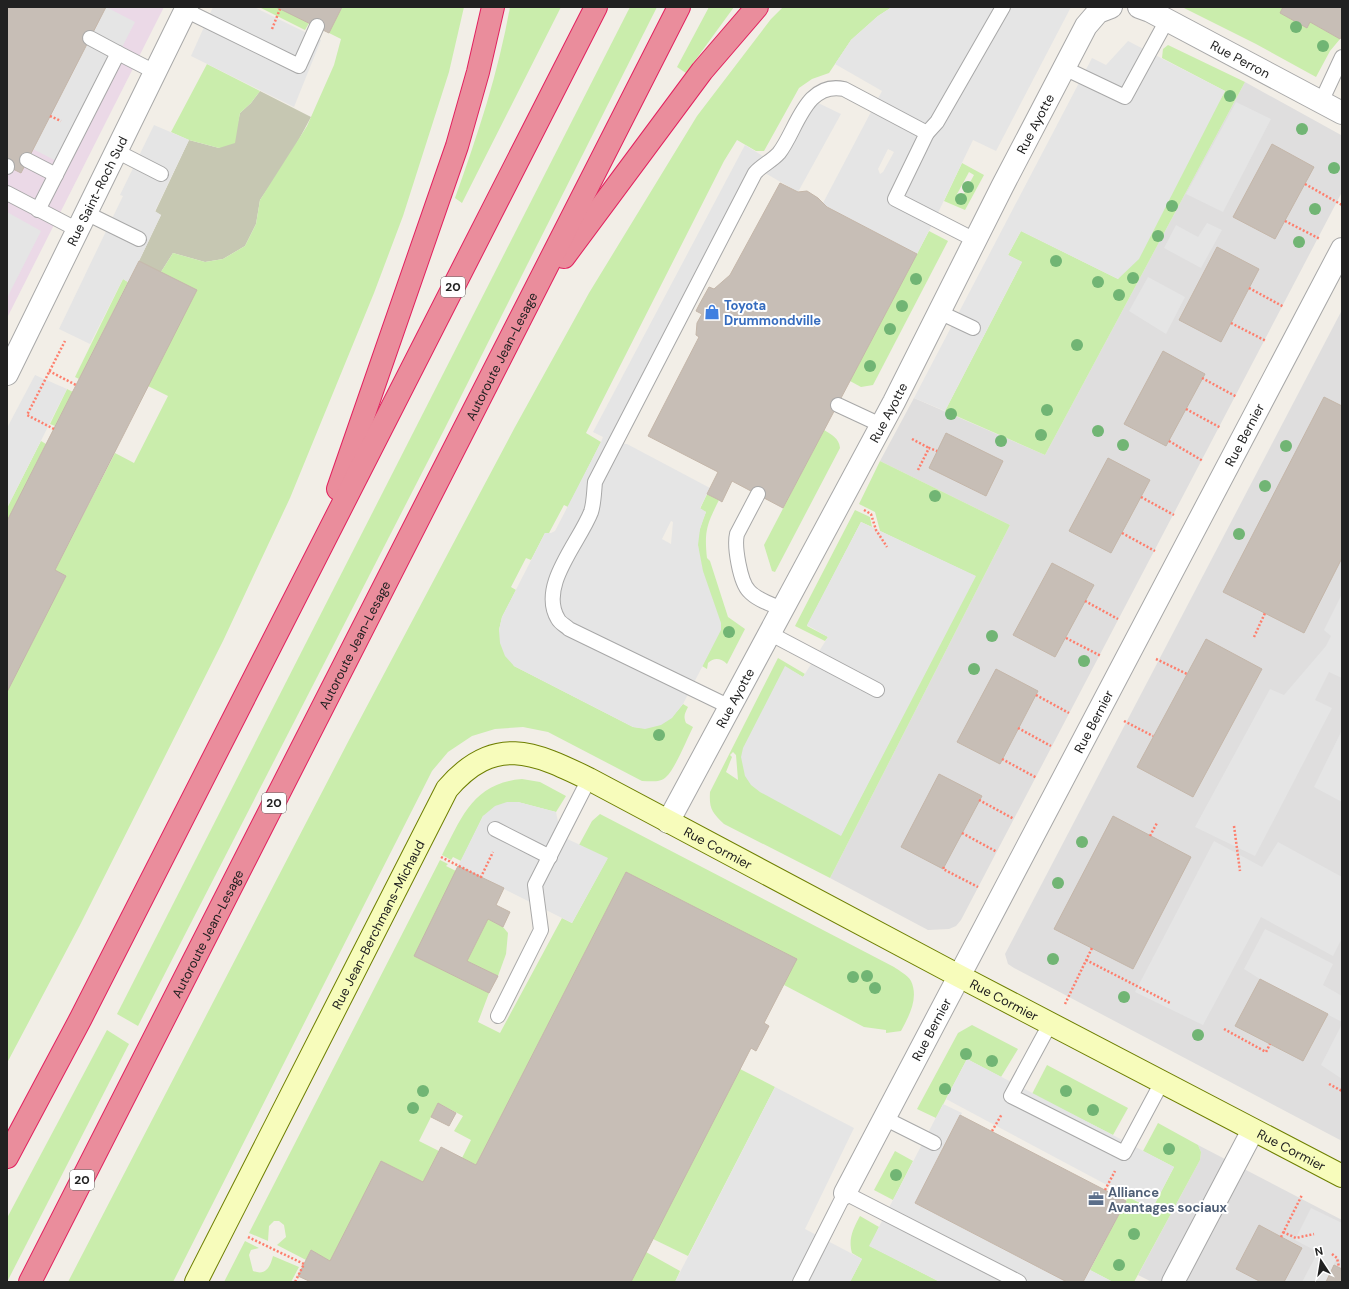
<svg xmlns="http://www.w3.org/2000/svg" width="1349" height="1289" font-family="'DM Sans',sans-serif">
<rect width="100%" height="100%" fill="#f2eee7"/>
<!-- residential -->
<g fill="#dfdede">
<polygon points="1245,82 1341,135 1342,192 961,920 956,926 949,929 928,930 830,878 1010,525 880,461 914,398 1045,455"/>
<polygon points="1342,310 1342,1141 1014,968 1008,964 1005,954"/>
<polygon points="1198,1145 1342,1220 1342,1282 1152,1282 1138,1275 1200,1160 1201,1152"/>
</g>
<!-- industrial -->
<polygon fill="#ebd9e7" points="7,7 164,7 7,318"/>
<!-- construction -->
<polygon fill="#c6c7b2" points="260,91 311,117 290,156 260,200 256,224 245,246 223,259 205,262 173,253 161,272 139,261 161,215 155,212 189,140 219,148 237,126 240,113 251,103"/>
<!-- grass -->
<g fill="#caedac" fill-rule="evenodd">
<polygon points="259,7 276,7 309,23 305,30"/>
<polygon points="342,7 464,7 449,72 403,216 374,293 290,498 223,641 80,925 7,1063 7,692 66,576 55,570 115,453 134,463 168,396 148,386 197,290 161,272 173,253 205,262 223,259 245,246 256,224 260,200 307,126 334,65 341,39 329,33"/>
<path d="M 510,7 L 561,7 L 462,203 L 455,198 C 478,134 498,74 510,7 Z"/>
<polygon points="630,7 657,7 445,428 138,1026 117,1014"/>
<polygon points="709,7 734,7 686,73 677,67"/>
<path d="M 783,7 L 892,7 L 878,16 L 851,40 L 829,73 L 812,79 L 799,88 L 764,151 L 756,151 L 737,140 L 724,161 L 586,433 L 601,442 L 568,507 L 564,505 L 549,533 L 545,533 L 531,560 L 526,558 L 511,587 L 516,590 L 502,617 L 499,630 L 514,666 L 633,727 C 657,730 669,722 683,704 L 688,707 C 685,713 683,716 686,723 L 693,727 C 687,739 675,769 666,777 C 660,783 650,781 642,781 L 548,732 L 523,727 L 495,729 L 472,736 L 448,752 L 432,771 L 173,1282 L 68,1282 L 349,740 L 515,427 L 589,293 L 697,116 L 771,19 Z"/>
<polygon points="1182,7 1283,7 1280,13 1307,28 1310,22 1340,39 1330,51 1316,77 1256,44"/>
<polygon points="1168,45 1245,82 1045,455 945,411 1022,262 1008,255 1021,231 1118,279 1225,91 1162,58 1163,49"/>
<polygon points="207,64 260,91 251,103 240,113 235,143 219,148 189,140 171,132"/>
<path d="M 962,163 L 984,175 L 965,210 L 944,201 ZM 969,172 L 974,175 L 961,199 L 956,196 Z"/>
<polygon points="929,231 948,241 873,385 861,387 850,381"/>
<polygon points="123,279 128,282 79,379 75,377"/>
<polygon points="67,389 73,392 55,426 50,424"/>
<path d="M 824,430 C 832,435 839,438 840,448 L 775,572 L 772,571 L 764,545 Z"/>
<polygon points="41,441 46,444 7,521 7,508"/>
<path d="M 880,461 L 1010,525 L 830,878 L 724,824 C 712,812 709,809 710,792 L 778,658 L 805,674 L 803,677 L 785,667 L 841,835 L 975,576 L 880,531 L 875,512 L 859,504 ZM 733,752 L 736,755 L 738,780 L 726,772 L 732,757 L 730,755 Z"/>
<path d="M 707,494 L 719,500 C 707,524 704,531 707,558 L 710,561 L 728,617 L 745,629 L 727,664 C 721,658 714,657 708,663 L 707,669 L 702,666 L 720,630 C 713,604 699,572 698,545 C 697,534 702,522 706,512 L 700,509 Z"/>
<polygon points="855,510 870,517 872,527 861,522 807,626 828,637 825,641 795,626"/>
<path d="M 522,779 L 540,782 L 566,796 L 556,812 L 518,802 L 483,816 L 461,861 L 453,857 L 451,860 L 442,855 C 462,817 473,783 522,779 Z"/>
<path d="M 600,814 L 894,967 C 898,970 908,975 911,981 C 919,998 909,1016 901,1031 L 886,1033 L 886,1030 L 864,1027 L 784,985 L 796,959 L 626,872 L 476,1165 L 462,1158 L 471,1140 L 454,1131 L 463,1116 L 438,1103 L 419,1141 L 439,1151 L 423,1182 L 381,1161 L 330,1261 L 311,1250 L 306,1260 L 277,1245 L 286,1237 L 284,1225 L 279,1221 L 274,1221 L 269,1226 L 268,1241 L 249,1233 L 440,860 L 448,864 L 446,866 L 456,871 L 414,956 L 489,993 L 478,1022 L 500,1033 L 562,918 L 572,923 L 607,859 L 579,845 L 592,821 Z"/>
<polygon points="488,919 503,927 508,933 506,954 498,976 467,961"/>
<polygon points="972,1025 1018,1049 1001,1077 967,1059 936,1118 917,1109 958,1033"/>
<polygon points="107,1030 129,1044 7,1282 7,1218"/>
<polygon points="1047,1065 1128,1108 1113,1135 1032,1094"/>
<polygon points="740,1069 775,1087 688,1256 653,1239"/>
<polygon points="1158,1123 1198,1145 1201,1152 1200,1160 1134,1282 1113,1282 1090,1270 1126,1201 1128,1197 1152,1209 1174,1167 1143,1151"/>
<polygon points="895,1151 913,1161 893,1200 874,1190"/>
<path d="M 860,1216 L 879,1227 L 870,1246 L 940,1282 L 850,1282 L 862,1259 L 852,1253 C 848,1239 853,1229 860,1216 Z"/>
<path d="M 245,1241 L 259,1248 L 251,1250 L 249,1255 L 253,1271 C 266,1276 270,1267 273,1256 L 299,1267 L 291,1282 L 224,1282 Z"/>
<polygon points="646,1252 680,1271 675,1282 631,1282"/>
</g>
<!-- parking -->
<g fill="#e5e5e5" fill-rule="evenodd">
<polygon points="106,7 135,22 62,164 33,149"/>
<polygon points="213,7 254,7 321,40 294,107 191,56"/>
<path d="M 892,7 L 1071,7 L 996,151 L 973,140 L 935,219 L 917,254 L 827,207 L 823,203 L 882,91 L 835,64 L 851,40 L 878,16 ZM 888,149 L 894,152 L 883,172 L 880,174 L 878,169 Z"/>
<polygon points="1128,41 1225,91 1139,259 1118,279 1021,231 1008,255 1022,262 945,411 914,398 1092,58 1106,65"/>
<path d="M 810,99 L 841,114 L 798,192 L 758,169 L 616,443 L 627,444 L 710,488 L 700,508 L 706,512 L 700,529 L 698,545 L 703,571 L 721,623 L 721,630 L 700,671 L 683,704 L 672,718 L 661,725 L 645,729 L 633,727 L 514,666 L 505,656 L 500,643 L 499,630 L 502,617 L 545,533 L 551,533 L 555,531 L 601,442 L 603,437 L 593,432 L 745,145 L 771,161 ZM 671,521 L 673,522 L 671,544 L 662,539 Z"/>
<polygon points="1236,102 1271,119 1223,212 1186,194"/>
<polygon points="154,125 189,140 155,211 161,215 139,261 128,282 123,279 90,344 59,329 123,196 120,195"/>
<polygon points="7,212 41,231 7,298"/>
<polygon points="1207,223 1222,230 1201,268 1164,248 1176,225 1198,237"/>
<polygon points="1148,277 1185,297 1166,334 1129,311"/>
<polygon points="35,375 67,389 7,508 7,428"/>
<polygon points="861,522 976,576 841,836 760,792 751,785 745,776 741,757 743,748 785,666 803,677 828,637 807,625"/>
<polygon points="1342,594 1342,678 1329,672 1315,700 1332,708 1255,856 1195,827 1270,689 1284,695 1326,646 1331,636 1324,630"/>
<polygon points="1342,730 1342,802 1314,787"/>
<polygon points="507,802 518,802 556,812 561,836 608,858 572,923 458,866 483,816 495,806"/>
<polygon points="1214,841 1262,867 1278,842 1342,877 1342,938 1333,956 1261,917 1203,1025 1135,992"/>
<polygon points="1265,929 1333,964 1323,985 1342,996 1342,1022 1260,979 1244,969"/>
<polygon points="1342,1024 1342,1079 1321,1065"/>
<polygon points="967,1059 1174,1167 1152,1209 946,1099"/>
<polygon points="775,1087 854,1128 805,1229 862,1259 850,1282 675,1282"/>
<polygon points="943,1104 962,1113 915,1203 1067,1282 940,1282 869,1246"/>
<polygon points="1311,1208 1342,1223 1342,1260 1337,1258 1325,1282 1302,1282 1318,1252 1295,1240"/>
<polygon points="1090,1270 1113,1282 1083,1282"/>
</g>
<!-- building -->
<g fill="#c7beb6" stroke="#c4b6a9">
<polygon points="7,7 106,7 21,173 7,166"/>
<polygon points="276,7 342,7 329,33"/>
<polygon points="1283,7 1342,7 1342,35 1340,39 1310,22 1307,28 1280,13"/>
<polygon points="1272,144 1314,167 1275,239 1233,217"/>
<polygon points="780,183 798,192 807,191 818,198 827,207 917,254 783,508 732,481 722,502 719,500 707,494 718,472 648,436 699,337 696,335 697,323 702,314 696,311 699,305 709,287 714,289 730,275"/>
<polygon points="1217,247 1259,269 1221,342 1179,320"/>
<polygon points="139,261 197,290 55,570 66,576 7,692 7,521"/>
<polygon points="1163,351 1205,374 1166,446 1124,424"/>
<polygon points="1324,397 1342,406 1342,558 1304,633 1223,592"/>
<polygon points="946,433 1003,461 986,496 929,468"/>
<polygon points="1108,458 1150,480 1111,553 1069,531"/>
<polygon points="1052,563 1094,585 1055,657 1013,635"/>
<polygon points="1206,639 1262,669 1193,797 1137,767"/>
<polygon points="996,669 1038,691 1000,764 957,742"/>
<polygon points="939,774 982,796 943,869 901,847"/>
<polygon points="1113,816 1191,857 1133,969 1054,929"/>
<polygon points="458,866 504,888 496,905 510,912 503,927 488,919 467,961 498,976 489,993 414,956"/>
<polygon points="626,872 797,959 764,1023 769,1026 756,1051 751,1048 631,1282 311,1282 298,1276 311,1250 330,1261 381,1161 423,1182 441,1147 476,1165"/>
<polygon points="1260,979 1328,1014 1303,1061 1235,1026"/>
<polygon points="438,1103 456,1113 449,1126 431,1117"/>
<polygon points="960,1115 1126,1201 1083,1282 1067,1282 915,1203"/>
<polygon points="1259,1225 1302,1248 1284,1282 1261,1282 1236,1269"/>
<polygon points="1334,1265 1342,1269 1342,1282 1326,1282"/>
</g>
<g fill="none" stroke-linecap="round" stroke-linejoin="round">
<defs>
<g id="lane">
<polyline points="185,10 299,66 317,26"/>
<polyline points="90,38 118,53"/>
<polyline points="1064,68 1125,97 1167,20"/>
<polyline points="1321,102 1342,57"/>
<polyline points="927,133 937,122 1003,7"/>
<polyline points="116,151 161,174"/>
<polyline points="27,160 56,175"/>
<polyline points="7,167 7,166"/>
<polyline points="7,193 78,230"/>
<polyline points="38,210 118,53 155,72"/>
<polyline points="86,213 139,239"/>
<polyline points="939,312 973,328"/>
<polyline points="838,405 881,425"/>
<path d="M 758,494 L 737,534 C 734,546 740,582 749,591 C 757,600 771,604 782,609"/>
<polyline points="769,633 877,690"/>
<path d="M 730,707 L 569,629 C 566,626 560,623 558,619 C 538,586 579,543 591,512 C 594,503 594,491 595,482 L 755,173 C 762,165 772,161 779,153 C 797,130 805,81 844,89 L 927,133 L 895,199 L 975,240"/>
<polyline points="495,829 550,857"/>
<polyline points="498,1016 541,930 535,885 589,779"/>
<polyline points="1050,1024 1011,1096 1124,1153 1162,1082"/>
<polyline points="884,1118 934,1143"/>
<polyline points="800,1282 845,1193 1019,1282"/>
</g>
<g id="street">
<path id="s1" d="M 1139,7 L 1150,11 L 1342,113"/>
<path id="s2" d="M 7,374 L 187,7"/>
<path id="s3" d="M 668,822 L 894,402 L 1002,187 L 1086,26 L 1098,12 L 1111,7"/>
<path id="s4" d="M 845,1193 L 1342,249"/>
<polyline points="1173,1282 1253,1130"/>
</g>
<g id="secondary">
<path id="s5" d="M 196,1282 L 447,789 C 494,734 534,752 589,779 L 959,976 L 1342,1176"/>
</g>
<g id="highway">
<polyline points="564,257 702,71 757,7"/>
<polyline points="338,489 457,146 478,72 493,7"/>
<polyline points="7,1157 81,1018 596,7"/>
<path id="s6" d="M 30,1282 L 679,7"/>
</g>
</defs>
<!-- lane casing -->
<use href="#lane" stroke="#a8a8a8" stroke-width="16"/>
<!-- street casing -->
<use href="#street" stroke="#a8a8a8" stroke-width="24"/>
<!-- secondary casing -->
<use href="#secondary" stroke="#6e7f01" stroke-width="24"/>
<!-- highway casing -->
<use href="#highway" stroke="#e2225f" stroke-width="24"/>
<!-- path -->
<g stroke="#fe7e6c" stroke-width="2.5" stroke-dasharray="2 2" stroke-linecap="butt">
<polyline points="272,29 280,9"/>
<polyline points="50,116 61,121"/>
<polyline points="1305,184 1342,205"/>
<polyline points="1285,221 1320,239"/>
<polyline points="1249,288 1284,307"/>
<polyline points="1231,323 1266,341"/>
<polyline points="49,371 76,385"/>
<polyline points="1202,378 1237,397"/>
<polyline points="1186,409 1221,428"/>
<polyline points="54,429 27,415 65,341"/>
<polyline points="912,439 929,448"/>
<polyline points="1169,441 1203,461"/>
<polyline points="918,470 929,448 937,451"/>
<polyline points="1141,497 1174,515"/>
<polyline points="864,510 871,514 876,530 887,547"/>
<polyline points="1122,533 1155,551"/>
<polyline points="1085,601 1118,619"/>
<polyline points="1254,637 1265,613"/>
<polyline points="1066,638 1101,656"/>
<polyline points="1156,659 1187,674"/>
<polyline points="1036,695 1069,713"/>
<polyline points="1124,721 1153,736"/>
<polyline points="1018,728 1051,746"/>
<polyline points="1002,759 1037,778"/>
<polyline points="979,800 1014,819"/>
<polyline points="1234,826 1240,871"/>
<polyline points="962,833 997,852"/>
<polyline points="1150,836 1157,823"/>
<polyline points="441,857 481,877 493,852"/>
<polyline points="944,867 943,869 978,887"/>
<polyline points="1086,960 1170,1003"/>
<polyline points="1065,1004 1092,948"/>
<polyline points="1224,1029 1266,1052 1270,1044"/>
<polyline points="1329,1084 1342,1091"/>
<polyline points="992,1131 1002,1114"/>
<polyline points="1105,1190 1115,1171"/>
<polyline points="1283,1232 1296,1238 1314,1234"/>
<polyline points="248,1237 304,1264 295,1282"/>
<polyline points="1281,1237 1302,1195"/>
<polyline points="1332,1254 1337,1258 1339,1267"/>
</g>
<!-- lane -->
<use href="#lane" stroke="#fff" stroke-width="14"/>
<!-- street -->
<use href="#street" stroke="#fff" stroke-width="22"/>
<!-- secondary -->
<use href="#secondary" stroke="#f7fcbb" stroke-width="22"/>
<!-- highway -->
<use href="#highway" stroke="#ea8d9c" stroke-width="22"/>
</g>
<!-- trees -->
<g fill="#71b574">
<circle cx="1296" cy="27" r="6"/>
<circle cx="1323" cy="46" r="6"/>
<circle cx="1230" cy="96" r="6"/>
<circle cx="1302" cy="129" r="6"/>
<circle cx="1334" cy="168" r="6"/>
<circle cx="968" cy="187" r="6"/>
<circle cx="961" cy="199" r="6"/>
<circle cx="1172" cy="206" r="6"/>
<circle cx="1315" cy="209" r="6"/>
<circle cx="1158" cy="236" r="6"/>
<circle cx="1299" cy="242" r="6"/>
<circle cx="1056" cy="261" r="6"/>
<circle cx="1133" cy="278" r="6"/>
<circle cx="916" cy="279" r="6"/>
<circle cx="1098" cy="282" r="6"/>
<circle cx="1119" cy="295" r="6"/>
<circle cx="902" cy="306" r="6"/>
<circle cx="890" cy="329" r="6"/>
<circle cx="1077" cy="345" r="6"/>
<circle cx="870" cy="366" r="6"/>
<circle cx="1047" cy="410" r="6"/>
<circle cx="951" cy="414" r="6"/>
<circle cx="1098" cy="431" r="6"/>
<circle cx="1041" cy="435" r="6"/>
<circle cx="1001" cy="441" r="6"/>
<circle cx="1123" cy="445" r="6"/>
<circle cx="1286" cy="446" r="6"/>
<circle cx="1265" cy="486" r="6"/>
<circle cx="935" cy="496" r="6"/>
<circle cx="1239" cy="534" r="6"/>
<circle cx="729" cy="632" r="6"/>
<circle cx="992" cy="636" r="6"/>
<circle cx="1084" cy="661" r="6"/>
<circle cx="974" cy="669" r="6"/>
<circle cx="659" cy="735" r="6"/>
<circle cx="1082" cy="842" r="6"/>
<circle cx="1058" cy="883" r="6"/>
<circle cx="1053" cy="959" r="6"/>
<circle cx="867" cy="976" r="6"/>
<circle cx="853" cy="977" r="6"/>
<circle cx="875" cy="988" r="6"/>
<circle cx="1124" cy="997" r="6"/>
<circle cx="1198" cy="1035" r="6"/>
<circle cx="966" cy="1054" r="6"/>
<circle cx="992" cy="1061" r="6"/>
<circle cx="945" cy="1089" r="6"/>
<circle cx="423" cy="1091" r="6"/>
<circle cx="1066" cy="1091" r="6"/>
<circle cx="413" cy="1108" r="6"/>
<circle cx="1093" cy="1110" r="6"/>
<circle cx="1169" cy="1149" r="6"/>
<circle cx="896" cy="1175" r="6"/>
<circle cx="1134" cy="1234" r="6"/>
<circle cx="1119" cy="1265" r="6"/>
</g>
<!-- icons -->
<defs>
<symbol id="shop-bare" viewBox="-9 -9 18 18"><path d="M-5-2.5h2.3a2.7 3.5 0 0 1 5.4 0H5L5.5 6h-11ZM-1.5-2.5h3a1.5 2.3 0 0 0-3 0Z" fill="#3f7fe0" stroke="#fff" stroke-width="2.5" paint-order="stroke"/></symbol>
<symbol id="office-bare" viewBox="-9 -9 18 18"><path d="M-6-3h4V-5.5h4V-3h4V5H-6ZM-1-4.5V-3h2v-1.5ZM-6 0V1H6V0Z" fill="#5c6f8a" stroke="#fff" stroke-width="2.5" paint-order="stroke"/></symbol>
</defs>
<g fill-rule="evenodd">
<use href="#shop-bare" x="701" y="301" width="22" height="22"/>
<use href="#office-bare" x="1085" y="1188" width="22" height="22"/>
</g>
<g text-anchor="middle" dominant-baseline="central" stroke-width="4" stroke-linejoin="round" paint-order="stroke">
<!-- shield labels -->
<g fill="#fff" stroke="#646464" stroke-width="1">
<rect x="441" y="277" width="24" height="20" rx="3"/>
<rect x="262" y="793" width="24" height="20" rx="3"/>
<rect x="70" y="1170" width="24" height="20" rx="3"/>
</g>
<g font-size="12" font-weight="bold" fill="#212121">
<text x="453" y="287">20</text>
<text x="274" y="803">20</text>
<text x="82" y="1180">20</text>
</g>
<!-- street labels -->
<g font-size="13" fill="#212121" stroke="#fff">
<text stroke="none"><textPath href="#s1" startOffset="114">Rue Perron</textPath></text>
<text stroke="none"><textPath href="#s3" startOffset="789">Rue Ayotte</textPath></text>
<text stroke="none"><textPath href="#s2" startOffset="204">Rue Saint-Roch Sud</textPath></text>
<text stroke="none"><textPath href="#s6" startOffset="1039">Autoroute Jean-Lesage</textPath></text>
<text stroke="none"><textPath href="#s3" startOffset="465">Rue Ayotte</textPath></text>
<text stroke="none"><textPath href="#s4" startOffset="857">Rue Bernier</textPath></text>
<text stroke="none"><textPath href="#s6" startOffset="715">Autoroute Jean-Lesage</textPath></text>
<text stroke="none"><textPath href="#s3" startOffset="141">Rue Ayotte</textPath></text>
<text stroke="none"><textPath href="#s4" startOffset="533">Rue Bernier</textPath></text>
<text stroke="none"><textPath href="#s5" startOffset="858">Rue Cormier</textPath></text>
<text stroke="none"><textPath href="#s5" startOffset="401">Rue Jean-Berchmans-Michaud</textPath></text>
<text stroke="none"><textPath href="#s6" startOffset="391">Autoroute Jean-Lesage</textPath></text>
<text stroke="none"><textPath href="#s5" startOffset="1182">Rue Cormier</textPath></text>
<text stroke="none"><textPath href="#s4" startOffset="185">Rue Bernier</textPath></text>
<text stroke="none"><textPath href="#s5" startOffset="1506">Rue Cormier</textPath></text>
</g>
<!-- shop labels -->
<g font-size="13" font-weight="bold" fill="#366cbe" stroke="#fff" text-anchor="start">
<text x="724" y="305">Toyota<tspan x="724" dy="15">Drummondville</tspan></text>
</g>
<!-- service labels -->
<g font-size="13" font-weight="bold" fill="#4e5e75" stroke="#fff" text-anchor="start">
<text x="1108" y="1192">Alliance<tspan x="1108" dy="15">Avantages sociaux</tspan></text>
</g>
</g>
<!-- border -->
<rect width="1349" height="1289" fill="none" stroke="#212121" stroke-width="16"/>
<!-- north arrow -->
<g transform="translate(1321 1261) rotate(348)" stroke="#ffffff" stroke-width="3" paint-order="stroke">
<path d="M0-3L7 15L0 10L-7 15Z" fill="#212121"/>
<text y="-6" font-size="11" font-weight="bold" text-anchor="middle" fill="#212121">N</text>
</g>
</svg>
